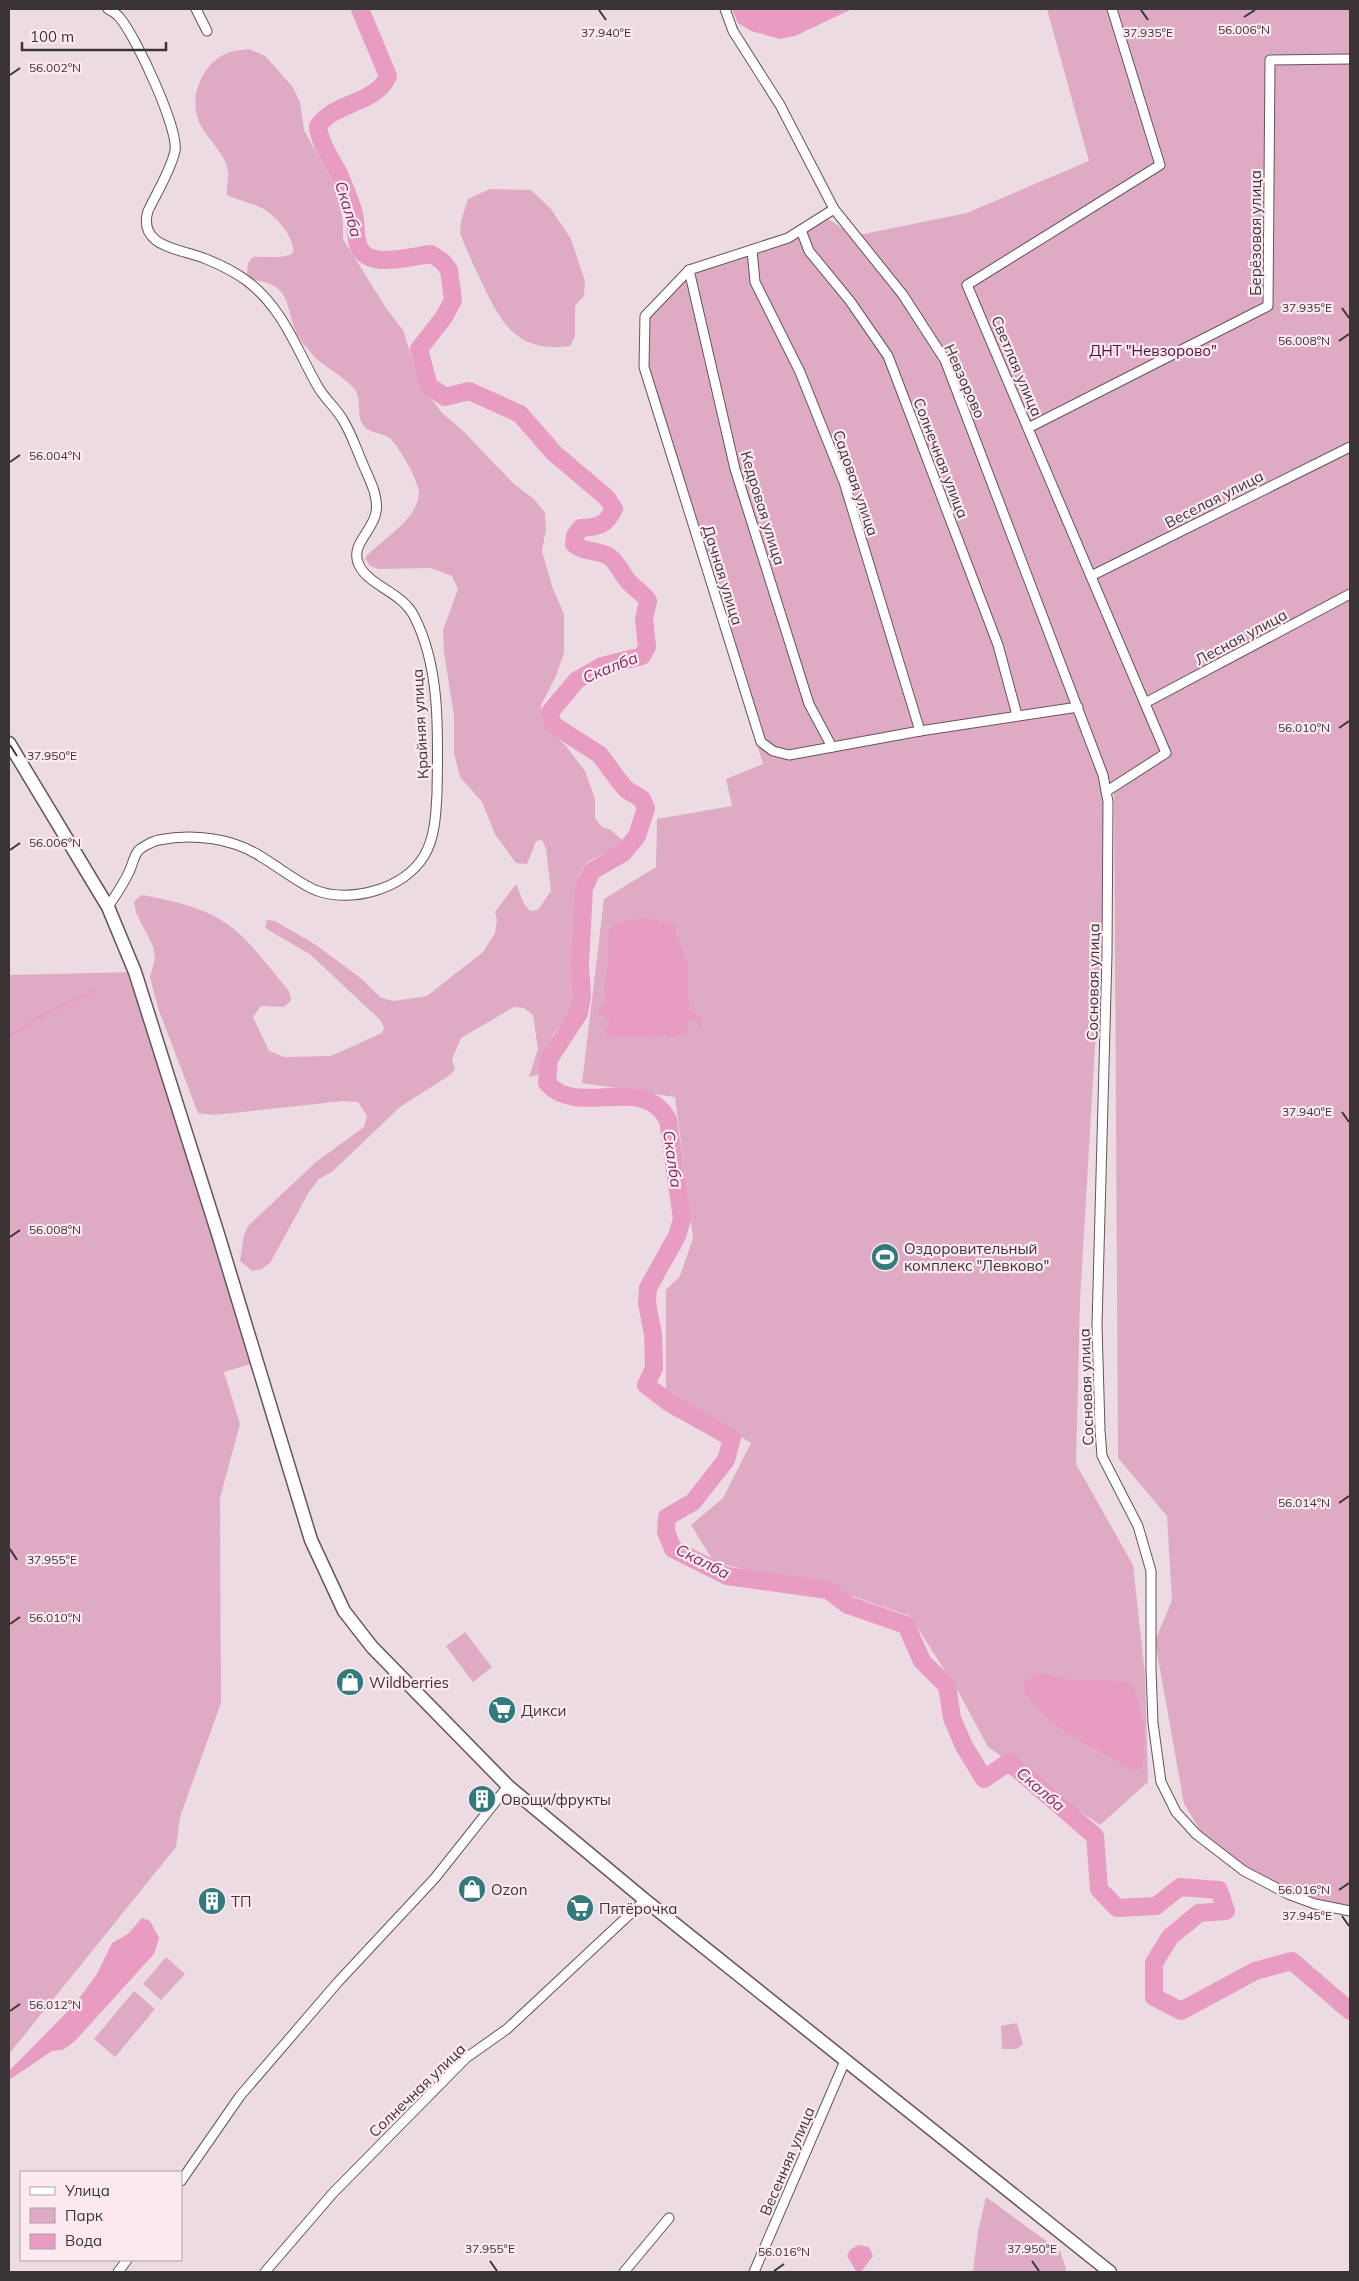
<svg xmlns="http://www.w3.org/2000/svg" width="1359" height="2281" font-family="Mulish,sans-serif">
<rect width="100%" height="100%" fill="#eddbe3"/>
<!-- green -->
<g fill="#dfabc4">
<polygon points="1047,9 1350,9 1350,1903 1348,1908 1296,1892 1247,1867 1205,1838 1184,1804 1155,1641 1172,1600 1167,1516 1118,1458 1114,793 1110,793 1080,1301 1076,1464 1133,1565 1145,1674 1148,1782 1100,1825 988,1747 959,1693 910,1616 849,1595 714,1562 691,1525 723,1498 751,1443 666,1393 666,1290 680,1276 693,1238 675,1097 582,1083 604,899 656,867 657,819 732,806 726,779 763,764 644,373 650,309 675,277 708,258 780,244 828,219 854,236 967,213 1089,161"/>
<path d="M 249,49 L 265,56 L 292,86 L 300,102 L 304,130 L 338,191 L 343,222 L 343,239 L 386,308 L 403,330 L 419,380 L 430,397 L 442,413 L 462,430 L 514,484 L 534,499 L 545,513 L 546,529 L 542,551 L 552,586 L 564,614 L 564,653 L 555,678 L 541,705 L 542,723 L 565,745 L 585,771 L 595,799 L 595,818 L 602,827 L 611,830 L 623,841 L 621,847 C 611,852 599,855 589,861 C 565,877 580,972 575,1000 C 572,1014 563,1021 555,1032 C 547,1044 543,1062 538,1075 L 529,1077 L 538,1049 L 533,1015 L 524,1008 L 514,1007 L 461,1038 L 452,1059 L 455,1069 L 450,1075 L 400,1107 L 333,1171 L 319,1179 L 309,1192 L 270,1263 L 262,1269 L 252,1271 L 240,1261 L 244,1235 L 248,1226 L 316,1162 L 364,1127 L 367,1116 L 358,1102 L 343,1101 L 214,1115 L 198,1113 L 158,1008 L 150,977 L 155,959 L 153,946 L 136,913 L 134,902 L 141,895 C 172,900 211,909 235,930 C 255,947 272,971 289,991 L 291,1000 L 284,1007 L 261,1006 L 253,1017 L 269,1051 L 284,1057 L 331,1056 L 382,1033 L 384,1027 L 380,1020 L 311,955 L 265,928 L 267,920 L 275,921 L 316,945 L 363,980 L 381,998 L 394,1001 L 427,996 L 483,952 L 495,933 L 497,920 L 495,912 L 516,884 L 524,904 L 530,911 L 538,910 L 551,891 L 546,849 L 542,840 L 536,841 L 527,864 L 516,863 L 495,834 L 482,802 L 460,777 L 454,753 L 454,716 L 444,652 L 443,630 L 458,589 L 452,576 L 431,568 L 379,569 L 370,566 L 365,558 C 382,538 418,521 419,492 C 419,482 397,442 388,437 C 382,433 372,433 367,429 C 354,419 363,401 355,390 C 346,377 323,367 312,354 C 307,348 301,342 298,336 C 284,308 294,284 252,280 L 247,273 L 248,263 L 253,257 C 265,256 283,260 293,253 C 295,237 277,218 264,209 C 253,203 239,201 227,195 C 226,187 229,179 228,172 C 226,153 206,138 199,122 C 188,96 203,61 230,52 C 236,50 243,50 249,49 Z"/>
<path d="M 490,189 L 531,190 L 551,209 L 571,239 L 585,281 L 584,296 L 575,306 L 575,336 L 570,346 C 521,353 503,328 484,287 C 475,269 467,252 460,233 L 461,221 L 468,199 Z"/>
<polygon points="135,972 257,1362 224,1372 240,1424 220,1498 221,1703 180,1817 176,1847 9,2054 9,975"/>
<polygon points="465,1632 492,1667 473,1682 446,1646"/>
<polygon points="166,1957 185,1974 161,2000 143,1984"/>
<polygon points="134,1991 155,2009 115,2057 94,2039"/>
<polygon points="1017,2023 1023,2044 1017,2049 1002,2049 1001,2026"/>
<polygon points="986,2197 1060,2251 1067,2272 973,2272 978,2232"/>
</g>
<!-- water -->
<g fill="#e89cc2">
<polygon points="732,9 852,9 795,36 780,39 751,31 738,23"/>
<path d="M 640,918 L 655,919 L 660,923 C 666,920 671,923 676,927 L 675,931 L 687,962 L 689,1009 L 701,1017 L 702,1028 L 696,1021 L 690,1019 L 687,1023 L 688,1032 L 676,1037 L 666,1038 L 665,1035 C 658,1038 615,1038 606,1036 L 605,1032 L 610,1026 C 609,1019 606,1016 599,1014 C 598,1008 601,1004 606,1001 C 602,986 606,974 609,960 C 610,956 607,939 608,932 L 616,924 Z"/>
<path d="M 1039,1673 L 1072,1680 L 1105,1680 L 1131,1683 C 1143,1709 1147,1739 1142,1767 L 1135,1771 L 1128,1768 C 1089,1744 1048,1730 1023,1689 L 1027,1679 Z"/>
<polygon points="142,1918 150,1921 159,1938 154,1954 75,2041 63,2050 52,2051 9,2080 9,2071 74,2005 97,1974 112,1943 128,1934"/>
<polygon points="858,2245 869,2247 873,2256 861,2272 856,2271 847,2256 850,2250"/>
</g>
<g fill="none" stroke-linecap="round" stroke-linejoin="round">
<!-- stream -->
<polyline stroke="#e89cc2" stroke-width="3" points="9,1037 41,1016 96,990"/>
<!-- river -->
<path stroke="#e89cc2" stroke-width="18" d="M 360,9 L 388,76 C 376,104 336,101 318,126 C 320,145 331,158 339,174 C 344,186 351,201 354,214 C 357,227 353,248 367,256 C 384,265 413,256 431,254 L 442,261 L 449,270 L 453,300 L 444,317 L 419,349 L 429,386 L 445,397 L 469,391 L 520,414 L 554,453 L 607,498 L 614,509 C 606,525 599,527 581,528 L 575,536 L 574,544 C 583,553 599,549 610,557 C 619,564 623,578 632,585 C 638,591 643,593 648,601 L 644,619 L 647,647 L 642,656 L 602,666 L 577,680 L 550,712 L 552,724 L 600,755 L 619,781 L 627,790 L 642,799 L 646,808 L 637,836 L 623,853 L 592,871 L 584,888 L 580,965 L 582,995 L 579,1013 L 549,1059 L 547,1083 C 578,1119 643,1072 668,1120 L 682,1219 L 677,1236 L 648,1288 L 647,1303 L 653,1334 L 654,1368 L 646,1385 L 671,1404 L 732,1438 L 726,1460 L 693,1502 L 667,1517 L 666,1532 L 673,1549 L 727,1576 L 828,1590 L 848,1605 L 906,1625 L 922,1661 L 947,1686 L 952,1718 L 964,1746 L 984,1779 L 1009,1762 L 1095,1836 L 1099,1889 L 1117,1908 L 1156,1906 L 1180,1887 L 1219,1890 L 1226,1911 L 1199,1913 L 1170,1937 L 1154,1963 L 1154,1997 L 1181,2011 L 1255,1971 L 1292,1961 L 1350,2011"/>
<defs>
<g id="street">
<polyline points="196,9 207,31"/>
<polyline points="725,9 733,31 780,105 834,209 903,295 945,360 1103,775 1108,802 1107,954 1097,1325 1100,1430 1102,1456 1138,1526 1151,1571 1151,1669 1153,1723 1161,1782 1176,1812 1196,1834 1244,1871 1288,1894 1315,1904 1350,1911"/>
<polyline points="834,209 788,238 689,270 645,316 644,367 761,742 773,751 789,755 920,731 1078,707"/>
<polyline points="801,230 809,251 850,301 888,356 998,645 1017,715"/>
<polyline points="752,250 755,282 800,372 844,482 920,731"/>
<polyline points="689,270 735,469 809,704 832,747"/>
<polyline points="1028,428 1268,306 1270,60 1350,59"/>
<polyline points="1091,576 1350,447"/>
<polyline points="1145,703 1350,594"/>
<polyline points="1107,791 1166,753 967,285 1160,165 1112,9"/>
<path d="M 108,907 C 115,896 123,885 129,872 C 132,866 134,856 138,851 C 142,847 153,841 159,840 C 192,833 232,838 260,856 C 277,866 297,882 315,890 C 350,904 404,889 424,856 C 435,838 436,814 437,793 C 438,735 441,668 414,616 C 402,592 369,586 359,565 C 349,545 374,530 376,512 C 379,495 368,477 362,462 C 356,448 351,433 343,420 C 336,408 325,399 318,387 C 297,350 283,308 247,281 C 235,272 221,265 206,259 C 183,249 137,248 148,211 C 157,192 170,172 175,151 C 179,129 136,37 120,18 C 117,14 112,11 108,9"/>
<polyline points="181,2181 240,2096 338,1982 435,1878 508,1786"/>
<polyline points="118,2272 127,2260"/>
<polyline points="265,2272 333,2193 466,2058 507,2029 645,1900"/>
<polyline points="624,2272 669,2218"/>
<polyline points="754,2272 845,2061"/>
</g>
<polyline id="secondary" points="9,743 108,907 135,972 218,1234 311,1540 344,1611 372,1647 508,1786 645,1900 1110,2272"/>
</defs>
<!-- street casing -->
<use href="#street" stroke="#65555c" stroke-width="11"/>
<!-- secondary casing -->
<use href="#secondary" stroke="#65555c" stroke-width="15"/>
<!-- street -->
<use href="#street" stroke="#fff" stroke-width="9"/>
<!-- secondary -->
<use href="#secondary" stroke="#fff" stroke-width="12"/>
</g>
<!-- ticks -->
<path fill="none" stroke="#3b3437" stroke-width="2" d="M 599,10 L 606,20M 1141,10 L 1148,20M 1244,17 L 1255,10M 10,75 L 20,68M 1342,308 L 1349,318M 1339,341 L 1349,334M 10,462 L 20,455M 1339,728 L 1349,721M 10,745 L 17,756M 10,850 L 20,843M 1342,1112 L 1349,1122M 10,1237 L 20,1230M 1339,1503 L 1349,1496M 10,1549 L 17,1560M 10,1624 L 20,1617M 1339,1890 L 1349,1883M 1342,1916 L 1349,1926M 10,2011 L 20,2004M 490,2261 L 497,2271M 1032,2261 L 1039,2271M 774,2271 L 784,2264"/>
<!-- icons -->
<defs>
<symbol id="stadium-disc" viewBox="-11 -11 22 22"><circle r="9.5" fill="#327b7d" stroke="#fbe8f1"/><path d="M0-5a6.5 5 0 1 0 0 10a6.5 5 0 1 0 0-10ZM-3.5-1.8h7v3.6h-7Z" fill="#fff"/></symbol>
<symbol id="shop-disc" viewBox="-11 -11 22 22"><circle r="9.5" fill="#327b7d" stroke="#fbe8f1"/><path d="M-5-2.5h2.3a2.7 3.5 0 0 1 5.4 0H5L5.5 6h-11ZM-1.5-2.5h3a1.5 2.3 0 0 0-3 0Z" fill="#fff"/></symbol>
<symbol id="supermarket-disc" viewBox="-11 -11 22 22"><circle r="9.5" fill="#327b7d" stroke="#fbe8f1"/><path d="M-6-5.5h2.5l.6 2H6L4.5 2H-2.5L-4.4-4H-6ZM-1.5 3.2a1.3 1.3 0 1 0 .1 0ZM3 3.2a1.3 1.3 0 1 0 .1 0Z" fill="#fff"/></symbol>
<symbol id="building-disc" viewBox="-11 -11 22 22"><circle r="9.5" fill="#327b7d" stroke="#fbe8f1"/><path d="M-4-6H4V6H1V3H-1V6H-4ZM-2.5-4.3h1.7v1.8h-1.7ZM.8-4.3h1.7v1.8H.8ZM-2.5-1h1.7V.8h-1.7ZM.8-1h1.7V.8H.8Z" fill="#fff"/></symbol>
</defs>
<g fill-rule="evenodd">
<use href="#stadium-disc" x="869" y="1241" width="32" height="32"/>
<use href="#shop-disc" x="334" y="1666" width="32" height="32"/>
<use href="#supermarket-disc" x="486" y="1694" width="32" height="32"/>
<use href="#building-disc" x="466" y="1783" width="32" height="32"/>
<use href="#shop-disc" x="456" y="1873" width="32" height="32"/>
<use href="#building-disc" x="196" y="1885" width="32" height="32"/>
<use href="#supermarket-disc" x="564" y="1892" width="32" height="32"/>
</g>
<g text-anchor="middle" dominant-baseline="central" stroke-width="4.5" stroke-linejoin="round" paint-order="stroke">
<!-- street labels -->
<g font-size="15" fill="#3b3437" stroke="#fbe8f1">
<text transform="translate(1255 233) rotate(-90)">Берёзовая улица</text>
<text transform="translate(1017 366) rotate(67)">Светлая улица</text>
<text transform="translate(965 381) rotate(66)">Невзорово</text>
<text transform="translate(941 458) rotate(69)">Солнечная улица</text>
<text transform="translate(856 483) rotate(71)">Садовая улица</text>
<text transform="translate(1214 499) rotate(-27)">Веселая улица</text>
<text transform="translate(763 508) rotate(73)">Кедровая улица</text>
<text transform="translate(723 575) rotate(73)">Дачная улица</text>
<text transform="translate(1241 637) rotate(-28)">Лесная улица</text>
<text transform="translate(420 724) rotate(-93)">Крайняя улица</text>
<text transform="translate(1093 982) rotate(-89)">Сосновая улица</text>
<text transform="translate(1086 1387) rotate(-92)">Сосновая улица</text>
<text transform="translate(417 2090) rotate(-44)">Солнечная улица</text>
<text transform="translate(787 2161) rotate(-67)">Весенняя улица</text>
</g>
<!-- park labels -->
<g font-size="15" fill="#520f37" stroke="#fbe8f1">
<text x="1153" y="350">ДНТ "Невзорово"</text>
</g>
<!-- poi labels -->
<g font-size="15" fill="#3b3437" stroke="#fbe8f1" text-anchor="start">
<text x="904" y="1248">Оздоровительный<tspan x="904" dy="17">комплекс "Левково"</tspan></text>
<text x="369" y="1682">Wildberries</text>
<text x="521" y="1710">Дикси</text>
<text x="501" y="1799">Овощи/фрукты</text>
<text x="491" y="1889">Ozon</text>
<text x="231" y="1901">ТП</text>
<text x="599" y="1908">Пятёрочка</text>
</g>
<!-- water labels -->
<g font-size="16" font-style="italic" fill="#832b5e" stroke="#fbe8f1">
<text transform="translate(349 209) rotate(73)">Скалба</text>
<text transform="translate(610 667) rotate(-22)">Скалба</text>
<text transform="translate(673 1159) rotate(82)">Скалба</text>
<text transform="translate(703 1561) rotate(27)">Скалба</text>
<text transform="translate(1041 1789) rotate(41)">Скалба</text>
</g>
</g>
<g font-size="12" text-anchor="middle" fill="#3b3437" stroke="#fbe8f1" stroke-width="4.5" stroke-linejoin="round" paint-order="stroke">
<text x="1244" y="34">56.006°N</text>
<text x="606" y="37">37.940°E</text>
<text x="1148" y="37">37.935°E</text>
<text x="55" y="72">56.002°N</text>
<text x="1307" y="312">37.935°E</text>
<text x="1304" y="345">56.008°N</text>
<text x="55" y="460">56.004°N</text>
<text x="1304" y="732">56.010°N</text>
<text x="52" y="760">37.950°E</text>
<text x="55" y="847">56.006°N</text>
<text x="1307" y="1116">37.940°E</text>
<text x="55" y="1234">56.008°N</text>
<text x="1304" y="1507">56.014°N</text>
<text x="52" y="1564">37.955°E</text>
<text x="55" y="1622">56.010°N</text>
<text x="1304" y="1894">56.016°N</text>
<text x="1307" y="1920">37.945°E</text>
<text x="55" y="2009">56.012°N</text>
<text x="490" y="2253">37.955°E</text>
<text x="1032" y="2253">37.950°E</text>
<text x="784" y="2256">56.016°N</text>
</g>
<!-- border -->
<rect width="1359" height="2281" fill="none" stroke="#3b3437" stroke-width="20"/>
<!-- legend -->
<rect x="20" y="2171" width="162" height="90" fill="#fbe8f1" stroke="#aea0a7"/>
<rect x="30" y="2187" width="25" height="8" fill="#ffffff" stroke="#aea0a7"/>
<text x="65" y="2196" font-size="15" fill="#3b3437">Улица</text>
<rect x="30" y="2208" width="25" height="15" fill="#dfabc4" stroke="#aea0a7"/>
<text x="65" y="2221" font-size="15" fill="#3b3437">Парк</text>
<rect x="30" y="2234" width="25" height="15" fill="#e89cc2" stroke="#aea0a7"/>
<text x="65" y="2246" font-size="15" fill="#3b3437">Вода</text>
<!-- scale -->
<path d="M22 42v8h144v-8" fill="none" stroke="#3b3437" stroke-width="2.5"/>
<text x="30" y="42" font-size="15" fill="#3b3437" stroke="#fbe8f1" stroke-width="4" paint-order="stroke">100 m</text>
</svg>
